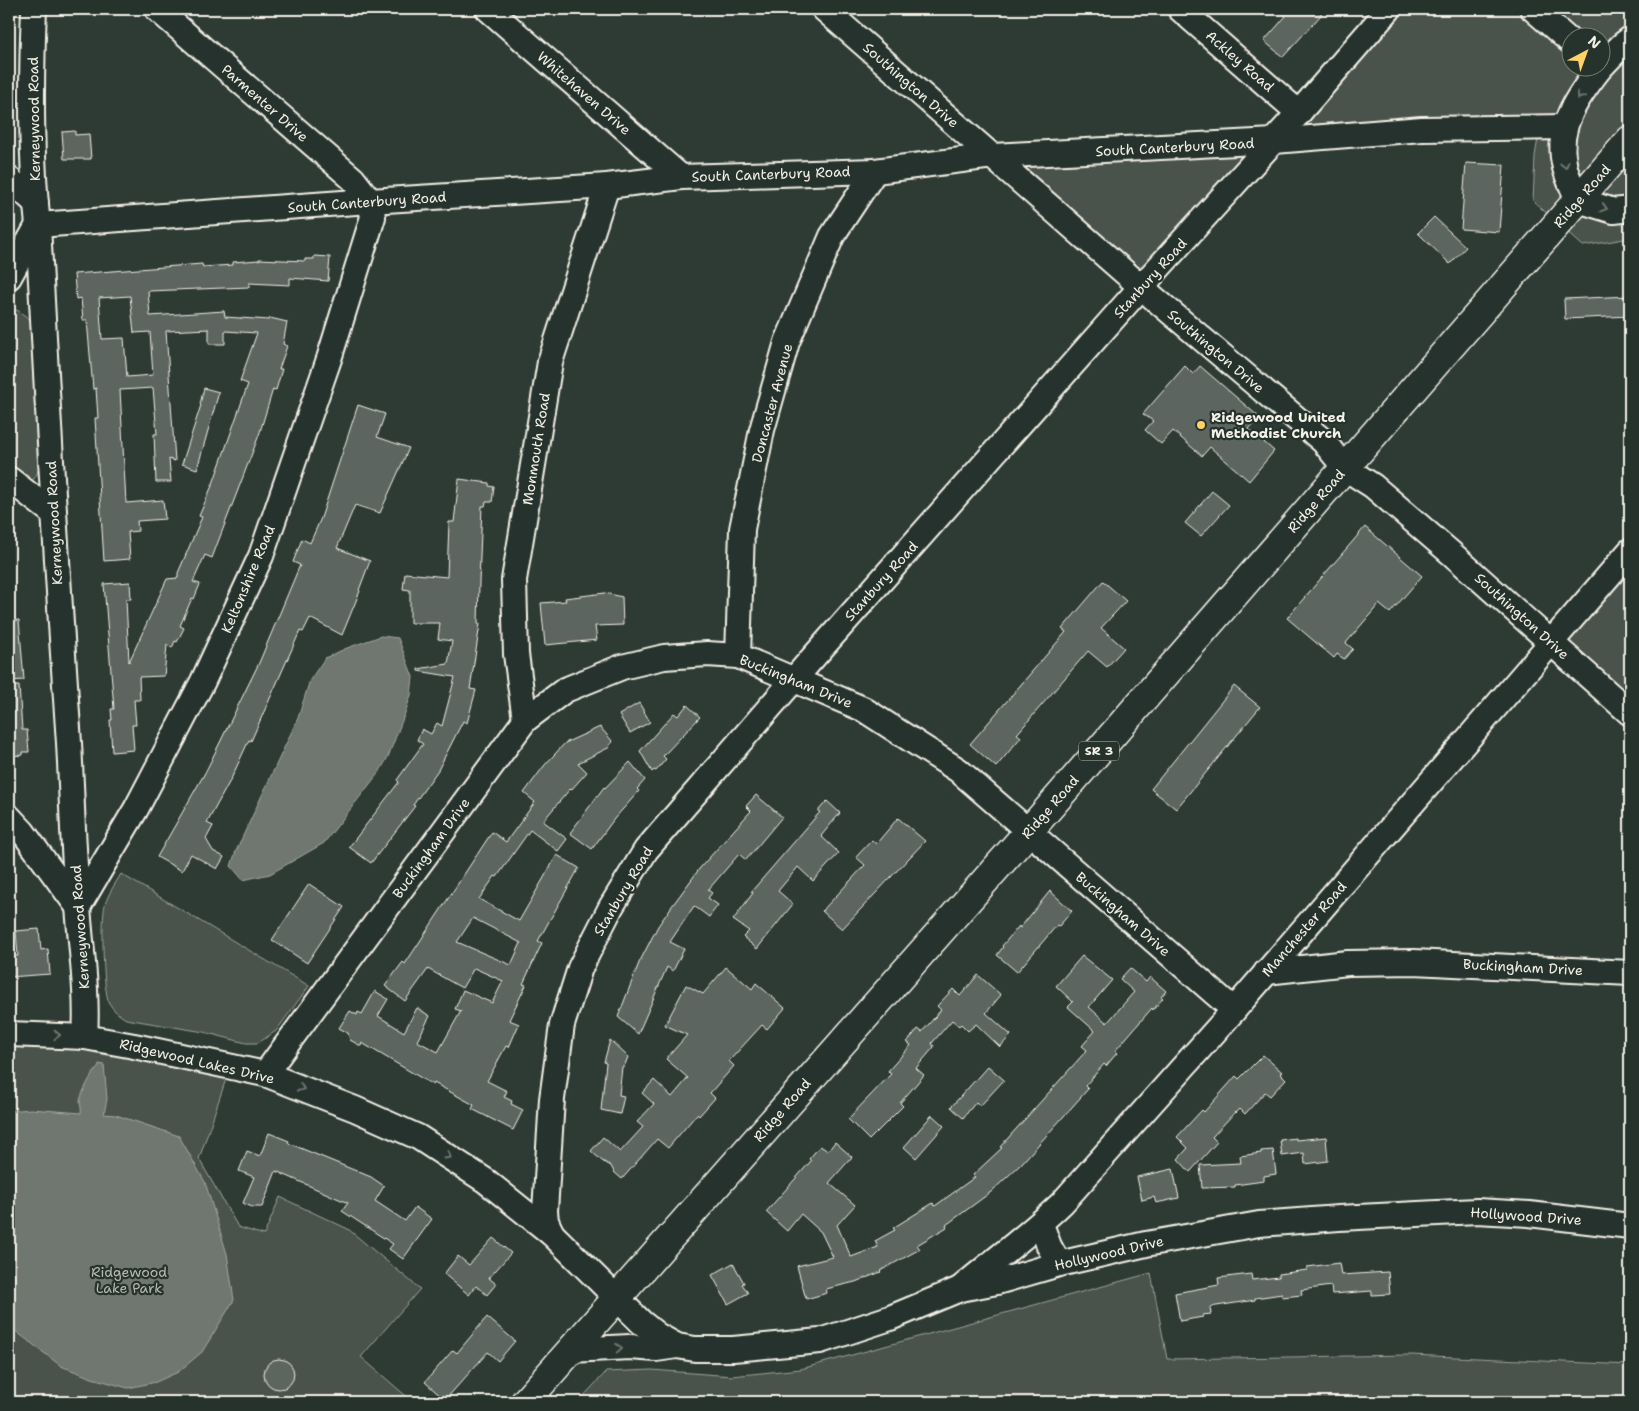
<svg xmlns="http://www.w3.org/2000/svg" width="1639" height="1411" font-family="'Shantell Sans',sans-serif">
<rect width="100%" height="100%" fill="#2e3b34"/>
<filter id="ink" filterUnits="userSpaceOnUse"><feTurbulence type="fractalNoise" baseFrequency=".02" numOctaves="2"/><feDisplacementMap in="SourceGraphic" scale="10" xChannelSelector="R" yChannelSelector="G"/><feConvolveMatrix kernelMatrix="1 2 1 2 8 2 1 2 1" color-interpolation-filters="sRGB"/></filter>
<g filter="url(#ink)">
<!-- green -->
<g fill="#48524c" stroke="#9ea29a" fill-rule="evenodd">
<path d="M 1389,9 L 1630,9 L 1630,238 L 1583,246 L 1533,201 L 1535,156 L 1540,127 L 1274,141 L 1141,287 L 993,156 L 1274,141 ZM 1572,38 L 1602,38 L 1602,68 L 1572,68 Z"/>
<path d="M 17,310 L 31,320 L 31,328 L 40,463 C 34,492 25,481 9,467 L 9,313 Z"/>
<polygon points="1630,551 1630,713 1552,643"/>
<path d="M 121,874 L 309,986 L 276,1031 L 258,1043 L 246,1043 L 204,1032 L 126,1019 C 119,1015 113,1010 109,1003 C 103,990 101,920 105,905 C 108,894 115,884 121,874 Z"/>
<polygon points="9,1046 91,1048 228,1073 199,1159 238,1227 264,1235 280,1197 348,1229 420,1289 361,1357 413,1402 9,1401"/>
<polygon points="1151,1273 1167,1359 1411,1355 1630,1365 1630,1402 578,1402 606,1372 652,1370 732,1376 801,1369"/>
</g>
<!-- water -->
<g fill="#6f7770" stroke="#a4a8a0">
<polygon points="381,636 398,638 413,677 411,695 405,713 388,757 380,771 324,843 270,874 243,880 231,866 236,851 298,718 310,680 325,658 347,648"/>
<path d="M 99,1064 L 104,1065 L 107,1099 L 104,1114 L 116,1115 L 179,1136 L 205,1182 L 227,1254 L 234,1300 L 202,1352 L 178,1372 L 156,1382 L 128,1388 L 92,1378 L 61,1366 L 9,1326 L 9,1111 L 31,1109 L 81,1113 C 82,1109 80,1105 80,1101 C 81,1094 92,1072 98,1068 Z"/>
</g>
<!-- building -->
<g fill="#5c655e" stroke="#f4f1e8" fill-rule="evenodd">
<polygon points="1277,9 1315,9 1322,14 1283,57 1264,41 1286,16"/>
<polygon points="75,131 75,135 89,134 91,159 64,159 62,132"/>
<polygon points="1466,163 1504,165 1499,232 1461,229"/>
<polygon points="1434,217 1466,247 1450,264 1418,233"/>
<path d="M 314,256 L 330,257 L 328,281 L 290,278 L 290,285 L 249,283 L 249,287 L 148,291 L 150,316 L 224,311 L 225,317 L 269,320 L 270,318 L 287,322 L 283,344 L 287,346 L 279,369 L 282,369 L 276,390 L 273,389 L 259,435 L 218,542 L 212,558 L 205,555 L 193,582 L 200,584 L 194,599 L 192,598 L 180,626 L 184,628 L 177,642 L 175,641 L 172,648 L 167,645 L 164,676 L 139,677 L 140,700 L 134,700 L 136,725 L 132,725 L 134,750 L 112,752 L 110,720 L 112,720 L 111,709 L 114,709 L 104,584 L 130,582 L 131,599 L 126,599 L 129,662 L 167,579 L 178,578 L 178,573 L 202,517 L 199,516 L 214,481 L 248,384 L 240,381 L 257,333 L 225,331 L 225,344 L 209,344 L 209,329 L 166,331 L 175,461 L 169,459 L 171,482 L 156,482 L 154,434 L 157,434 L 153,388 L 120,390 L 126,503 L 163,500 L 165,519 L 137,521 L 138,531 L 128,532 L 130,559 L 104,561 L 95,418 L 98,418 L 96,388 L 93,389 L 87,320 L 83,320 L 81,298 L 76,299 L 74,274 L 202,264 L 203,267 L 233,265 L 233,262 L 259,260 L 259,259 L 305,261 L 305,259 L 314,259 ZM 130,296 L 134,333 L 150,332 L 153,375 L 127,377 L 124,338 L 102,339 L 99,298 Z"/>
<polygon points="1630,296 1630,316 1565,319 1564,299"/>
<polygon points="1185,366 1193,374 1200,366 1259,417 1249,429 1274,451 1249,481 1210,447 1202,456 1173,431 1161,444 1145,430 1153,421 1143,414"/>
<polygon points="204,388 219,392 197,469 182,464 201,405 200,404"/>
<polygon points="358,405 385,414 377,437 409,448 380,513 355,505 337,548 370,561 359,590 360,591 342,635 310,618 303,632 300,631 251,741 249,740 231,779 207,823 213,826 206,839 213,851 224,857 217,869 191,854 182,871 157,857 206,771 259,663 300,565 293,562 302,539 310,543 321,518"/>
<polygon points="459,479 489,483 489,486 494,487 492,502 486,502 485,506 482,506 479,582 478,624 480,624 470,689 476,690 467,723 463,721 438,770 413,805 415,806 371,863 349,847 399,782 397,780 423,744 417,740 422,729 431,734 437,723 442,726 455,677 418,671 418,669 448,664 452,641 438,639 440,623 410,623 410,590 403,589 405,573 447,577 449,522 454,522"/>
<polygon points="1212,491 1229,505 1201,536 1185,523"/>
<polygon points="1365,527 1422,576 1390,613 1379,604 1346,643 1353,649 1344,659 1337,654 1334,658 1287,618"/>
<polygon points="1103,581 1126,601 1101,628 1124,648 1107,667 1088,651 1017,734 1021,737 996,767 970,744 1066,632 1062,629"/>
<polygon points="605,593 622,597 623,625 595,626 597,640 545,645 541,603 566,601 565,598"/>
<polygon points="19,620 24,680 9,681 9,621"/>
<polygon points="9,686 19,686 22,730 27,730 29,752 23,752 23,755 9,756"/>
<polygon points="1234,686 1260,707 1176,809 1151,789"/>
<polygon points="639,703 650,722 630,733 619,715"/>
<polygon points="687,705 700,717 663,756 666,759 656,771 654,770 652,772 640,751 674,713 678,716"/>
<path d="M 600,727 L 613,742 L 609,745 L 610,747 L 578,763 L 587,772 L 571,790 L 570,789 L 543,821 L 567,839 L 558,851 L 530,830 L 497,877 L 495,876 L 479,899 L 519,921 L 557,855 L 579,868 L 538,941 L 542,943 L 523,984 L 526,985 L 509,1020 L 519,1024 L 509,1047 L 506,1046 L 487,1081 L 507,1091 L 504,1097 L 512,1101 L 511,1104 L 523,1110 L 513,1130 L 472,1109 L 474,1105 L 434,1083 L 433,1085 L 362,1043 L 361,1046 L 350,1040 L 348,1033 L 339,1028 L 350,1011 L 357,1015 L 358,1012 L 362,1014 L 375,991 L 388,999 L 378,1016 L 404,1032 L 417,1008 L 430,1016 L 417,1041 L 438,1052 L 461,1011 L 455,1009 L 463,990 L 492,1003 L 503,981 L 474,968 L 462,988 L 428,969 L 405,1001 L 385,986 L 403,962 L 405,964 L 492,832 L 506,842 L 535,802 L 524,793 L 544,766 L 565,743 ZM 473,918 L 521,943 L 511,965 L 457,942 Z"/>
<polygon points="630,762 645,780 637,789 639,791 614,819 592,849 570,833 604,787 605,788"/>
<polygon points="756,795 782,817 746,860 739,854 708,890 712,893 708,898 718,905 709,917 694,906 670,942 684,949 673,971 667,967 638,1034 618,1017 639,963 658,926 672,906 700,868 751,811 746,806"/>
<polygon points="827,801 840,813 821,836 839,853 813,881 798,867 778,891 793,904 757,949 743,937 749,931 733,920 753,893 751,892 820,812 818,811"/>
<polygon points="898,818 925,841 842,929 822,911 865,865 856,857 872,840 876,844"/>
<polygon points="309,884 344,907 307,963 272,940"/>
<polygon points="1050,891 1072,911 1059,926 1057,925 1017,972 997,955 1003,947 1002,946 1019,926 1020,928"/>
<polygon points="39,929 41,950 48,949 50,974 9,977 9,956 18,956 16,931"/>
<polygon points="1082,956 1112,980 1089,1007 1107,1023 1134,992 1120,979 1130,968 1146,982 1150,977 1166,991 1161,997 1163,998 1153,1010 1152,1008 1115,1051 1117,1053 1106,1066 1104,1064 1085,1086 1088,1089 1072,1107 1021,1164 991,1192 946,1225 947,1227 917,1245 920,1249 880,1271 881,1272 855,1282 826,1289 827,1293 806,1299 797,1266 833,1257 821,1232 801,1214 787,1231 766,1212 811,1161 809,1159 820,1146 828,1151 835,1142 852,1157 829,1183 855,1205 837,1225 851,1257 878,1247 875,1241 895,1230 893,1228 933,1203 935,1206 975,1177 973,1175 1002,1148 1000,1147 1087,1050 1082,1046 1095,1031 1068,1007 1073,1002 1056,986"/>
<polygon points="726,967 752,989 756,983 785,1008 767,1029 762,1025 729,1061 734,1066 710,1093 715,1098 699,1116 697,1114 668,1148 657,1139 622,1179 614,1172 611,1166 602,1161 591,1151 603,1137 620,1152 643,1127 637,1122 654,1104 642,1093 654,1080 672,1097 688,1078 666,1059 687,1035 665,1025 686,985 703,994"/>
<polygon points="978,975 1001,995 986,1013 1011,1035 1000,1047 976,1024 968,1031 961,1024 959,1026 952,1020 932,1043 934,1047 916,1068 924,1075 900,1103 903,1106 869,1140 848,1119 891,1074 888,1071 911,1045 907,1042 918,1029 922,1032 941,1010 937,1006 953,989 960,996"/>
<polygon points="610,1040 628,1057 624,1067 622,1067 619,1095 624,1096 620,1114 601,1110 606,1063 604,1062"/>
<polygon points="1263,1055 1282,1072 1280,1073 1286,1079 1270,1096 1265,1092 1245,1114 1240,1109 1236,1113 1235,1112 1212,1137 1217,1142 1190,1172 1178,1159 1188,1148 1177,1137 1202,1110 1204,1112 1236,1076 1239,1079"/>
<polygon points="988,1066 1004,1080 980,1106 976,1102 963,1118 951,1107"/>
<polygon points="932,1115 944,1126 916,1158 904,1147"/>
<polygon points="269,1133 289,1141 288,1143 371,1177 384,1186 375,1201 405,1221 415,1207 432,1219 403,1259 389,1249 393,1244 342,1211 348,1203 276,1171 262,1207 252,1207 243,1203 254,1177 239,1171 247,1151 260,1156"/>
<polygon points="1326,1137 1328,1161 1305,1164 1304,1153 1282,1156 1280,1140 1296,1138 1296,1140"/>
<polygon points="1273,1150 1276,1174 1264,1176 1264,1181 1235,1185 1235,1187 1202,1188 1200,1165 1241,1163 1240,1156 1261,1153 1261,1151"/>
<polygon points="1173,1169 1179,1198 1156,1203 1154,1197 1142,1200 1137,1177"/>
<polygon points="493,1238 511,1253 489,1278 496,1284 487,1295 476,1286 469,1295 444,1274 458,1256 469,1265"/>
<polygon points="733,1263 744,1283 742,1284 748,1293 728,1304 712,1275"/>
<polygon points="1339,1263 1341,1275 1388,1272 1390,1294 1372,1295 1372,1291 1332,1294 1331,1286 1301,1290 1302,1295 1282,1297 1282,1294 1255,1298 1255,1300 1210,1307 1211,1314 1203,1315 1203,1317 1180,1321 1175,1293 1219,1285 1218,1278 1251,1274 1252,1280 1279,1277 1279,1274 1307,1270 1307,1267"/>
<polygon points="487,1317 515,1341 498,1361 488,1352 445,1400 425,1382 453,1350 457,1353"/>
<circle cx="279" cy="1374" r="15"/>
</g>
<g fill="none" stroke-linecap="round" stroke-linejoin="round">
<defs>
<g id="minor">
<path d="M 34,9 C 31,80 30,153 38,225 C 47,398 57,570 69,743 C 72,797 73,852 78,906 C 81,950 88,993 85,1037"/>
<polyline points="488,9 681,177"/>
<polyline points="824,9 1155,299 1323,441 1345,468 1373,486 1452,554 1630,713"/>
<polyline points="1180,9 1299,113"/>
<polyline points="1533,9 1572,43"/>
<polyline points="1602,66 1622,45 1630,39"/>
<path d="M 1600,68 C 1578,96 1556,126 1564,163 C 1566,176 1573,188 1578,200 L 1614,211 L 1630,209"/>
<polyline points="9,179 36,203"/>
<polyline points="9,277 38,225 370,201 607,186 681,177 875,171 993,156 1274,141 1422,129 1564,127"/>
<polyline points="9,479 53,513"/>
<polyline points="738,656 742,529 762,430 787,342 832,236 875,171"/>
<polyline points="525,720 516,654 514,580 550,362 607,186"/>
<polyline points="9,817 23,832 78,907 136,809 203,681 261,556 329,359 373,217 370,201 353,179 157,9"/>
<polyline points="1266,972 1348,963 1414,962 1630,973"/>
<polyline points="9,1034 85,1037 134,1046 265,1074 355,1109 418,1137 486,1181 552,1234 641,1322 657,1335 677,1346 695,1349 733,1349 820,1341 890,1318 960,1289 997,1282 1059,1264 1146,1244 1259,1224 1339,1218 1477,1211 1529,1214 1630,1226"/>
<polyline points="265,1074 525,720 565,690 622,667 664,657 707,654 738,656 863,709 958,770 1234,1010"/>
<polyline points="1041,1224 1049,1246 1059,1264"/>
<polyline points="552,1234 546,1221 545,1211 552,1099 562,1025 580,968 611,907 646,850 810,661 1141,287 1297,115 1389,9"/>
<path d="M 960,1289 C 994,1260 1030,1234 1062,1203 L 1234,1010 L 1630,551"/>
<polyline points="570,1350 630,1347 656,1349 677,1346"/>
</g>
<polyline id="major" points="525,1402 1029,831 1630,140"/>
</defs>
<!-- minor casing -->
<use href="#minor" stroke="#f4f1e8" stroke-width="28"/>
<!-- major casing -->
<use href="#major" stroke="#f4f1e8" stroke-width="31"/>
<!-- minor -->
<use href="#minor" stroke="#26332d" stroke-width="24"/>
<!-- major -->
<use href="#major" stroke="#26332d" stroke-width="28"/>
</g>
<!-- one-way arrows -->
<defs><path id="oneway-chevron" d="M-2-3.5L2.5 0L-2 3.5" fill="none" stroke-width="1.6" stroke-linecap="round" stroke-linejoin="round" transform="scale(1.25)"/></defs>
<g stroke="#6e766e">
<use href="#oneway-chevron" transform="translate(1580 96) rotate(122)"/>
<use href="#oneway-chevron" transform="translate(1565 165) rotate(76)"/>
<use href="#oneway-chevron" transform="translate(1604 208) rotate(17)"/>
<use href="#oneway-chevron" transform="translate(57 1035) rotate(2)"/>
<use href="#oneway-chevron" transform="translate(301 1088) rotate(21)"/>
<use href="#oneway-chevron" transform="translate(448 1156) rotate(32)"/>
<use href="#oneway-chevron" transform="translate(619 1348) rotate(-4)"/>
</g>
</g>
<!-- markers -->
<circle fill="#ffd166" stroke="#26332d" stroke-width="2" cx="1201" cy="425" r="5"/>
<g text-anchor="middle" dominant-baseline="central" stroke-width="4.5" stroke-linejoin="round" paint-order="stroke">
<!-- shield labels -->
<rect fill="#26332d" stroke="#b6b8b0" stroke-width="1" x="1079" y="741.5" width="40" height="19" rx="4"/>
<g font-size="12" font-weight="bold" fill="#f4f1e8">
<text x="1099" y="751">SR 3</text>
</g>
<!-- street labels -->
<g font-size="14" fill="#f4f1e8" stroke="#26332d">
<text transform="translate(1240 61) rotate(41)">Ackley Road</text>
<text transform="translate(911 85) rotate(41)">Southington Drive</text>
<text transform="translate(584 93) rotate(41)">Whitehaven Drive</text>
<text transform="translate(265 103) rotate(41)">Parmenter Drive</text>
<text transform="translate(34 119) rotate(-91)">Kerneywood Road</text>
<text transform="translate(1175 147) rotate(-3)">South Canterbury Road</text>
<text transform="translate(771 174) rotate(-2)">South Canterbury Road</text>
<text transform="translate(1582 196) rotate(-49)">Ridge Road</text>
<text transform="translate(367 202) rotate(-4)">South Canterbury Road</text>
<text transform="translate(1150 278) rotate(-48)">Stanbury Road</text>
<text transform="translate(1216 351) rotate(40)">Southington Drive</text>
<text transform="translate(772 403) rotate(-75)">Doncaster Avenue</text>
<text transform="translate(536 449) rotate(-81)">Monmouth Road</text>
<text transform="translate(1316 501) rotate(-49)">Ridge Road</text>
<text transform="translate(54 523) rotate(-93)">Kerneywood Road</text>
<text transform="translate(248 579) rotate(-67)">Keltonshire Road</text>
<text transform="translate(881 581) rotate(-48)">Stanbury Road</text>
<text transform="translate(1522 616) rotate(42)">Southington Drive</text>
<text transform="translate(796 681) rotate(22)">Buckingham Drive</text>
<text transform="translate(1050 807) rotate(-49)">Ridge Road</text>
<text transform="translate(431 848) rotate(-54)">Buckingham Drive</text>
<text transform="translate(623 891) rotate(-59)">Stanbury Road</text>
<text transform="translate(1123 914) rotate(41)">Buckingham Drive</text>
<text transform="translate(80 927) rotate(-94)">Kerneywood Road</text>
<text transform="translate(1304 929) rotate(-49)">Manchester Road</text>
<text transform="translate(1523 967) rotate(3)">Buckingham Drive</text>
<text transform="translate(197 1061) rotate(13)">Ridgewood Lakes Drive</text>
<text transform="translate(782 1110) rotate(-49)">Ridge Road</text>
<text transform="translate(1526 1216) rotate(4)">Hollywood Drive</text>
<text transform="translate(1109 1253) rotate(-13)">Hollywood Drive</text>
</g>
<!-- poi labels -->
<g font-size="14" font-weight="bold" fill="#f4f1e8" stroke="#26332d" text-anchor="start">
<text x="1211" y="417">Ridgewood United<tspan x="1211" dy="16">Methodist Church</tspan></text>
</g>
<!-- park labels -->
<g font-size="14" fill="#b8b9b1" stroke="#26332d">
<text x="129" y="1272">Ridgewood<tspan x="129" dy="16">Lake Park</tspan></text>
</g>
</g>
<!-- margin -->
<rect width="1639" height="1411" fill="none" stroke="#26332d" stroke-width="30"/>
<rect x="15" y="15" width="1609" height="1381" fill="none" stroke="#f4f1e8" stroke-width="2" filter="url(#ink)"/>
<!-- north arrow -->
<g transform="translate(1586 52) rotate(41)"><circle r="24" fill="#26332d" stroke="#787f78"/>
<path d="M0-4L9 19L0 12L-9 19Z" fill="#ffd166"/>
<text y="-8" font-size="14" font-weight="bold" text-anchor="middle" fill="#f4f1e8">N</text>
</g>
</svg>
